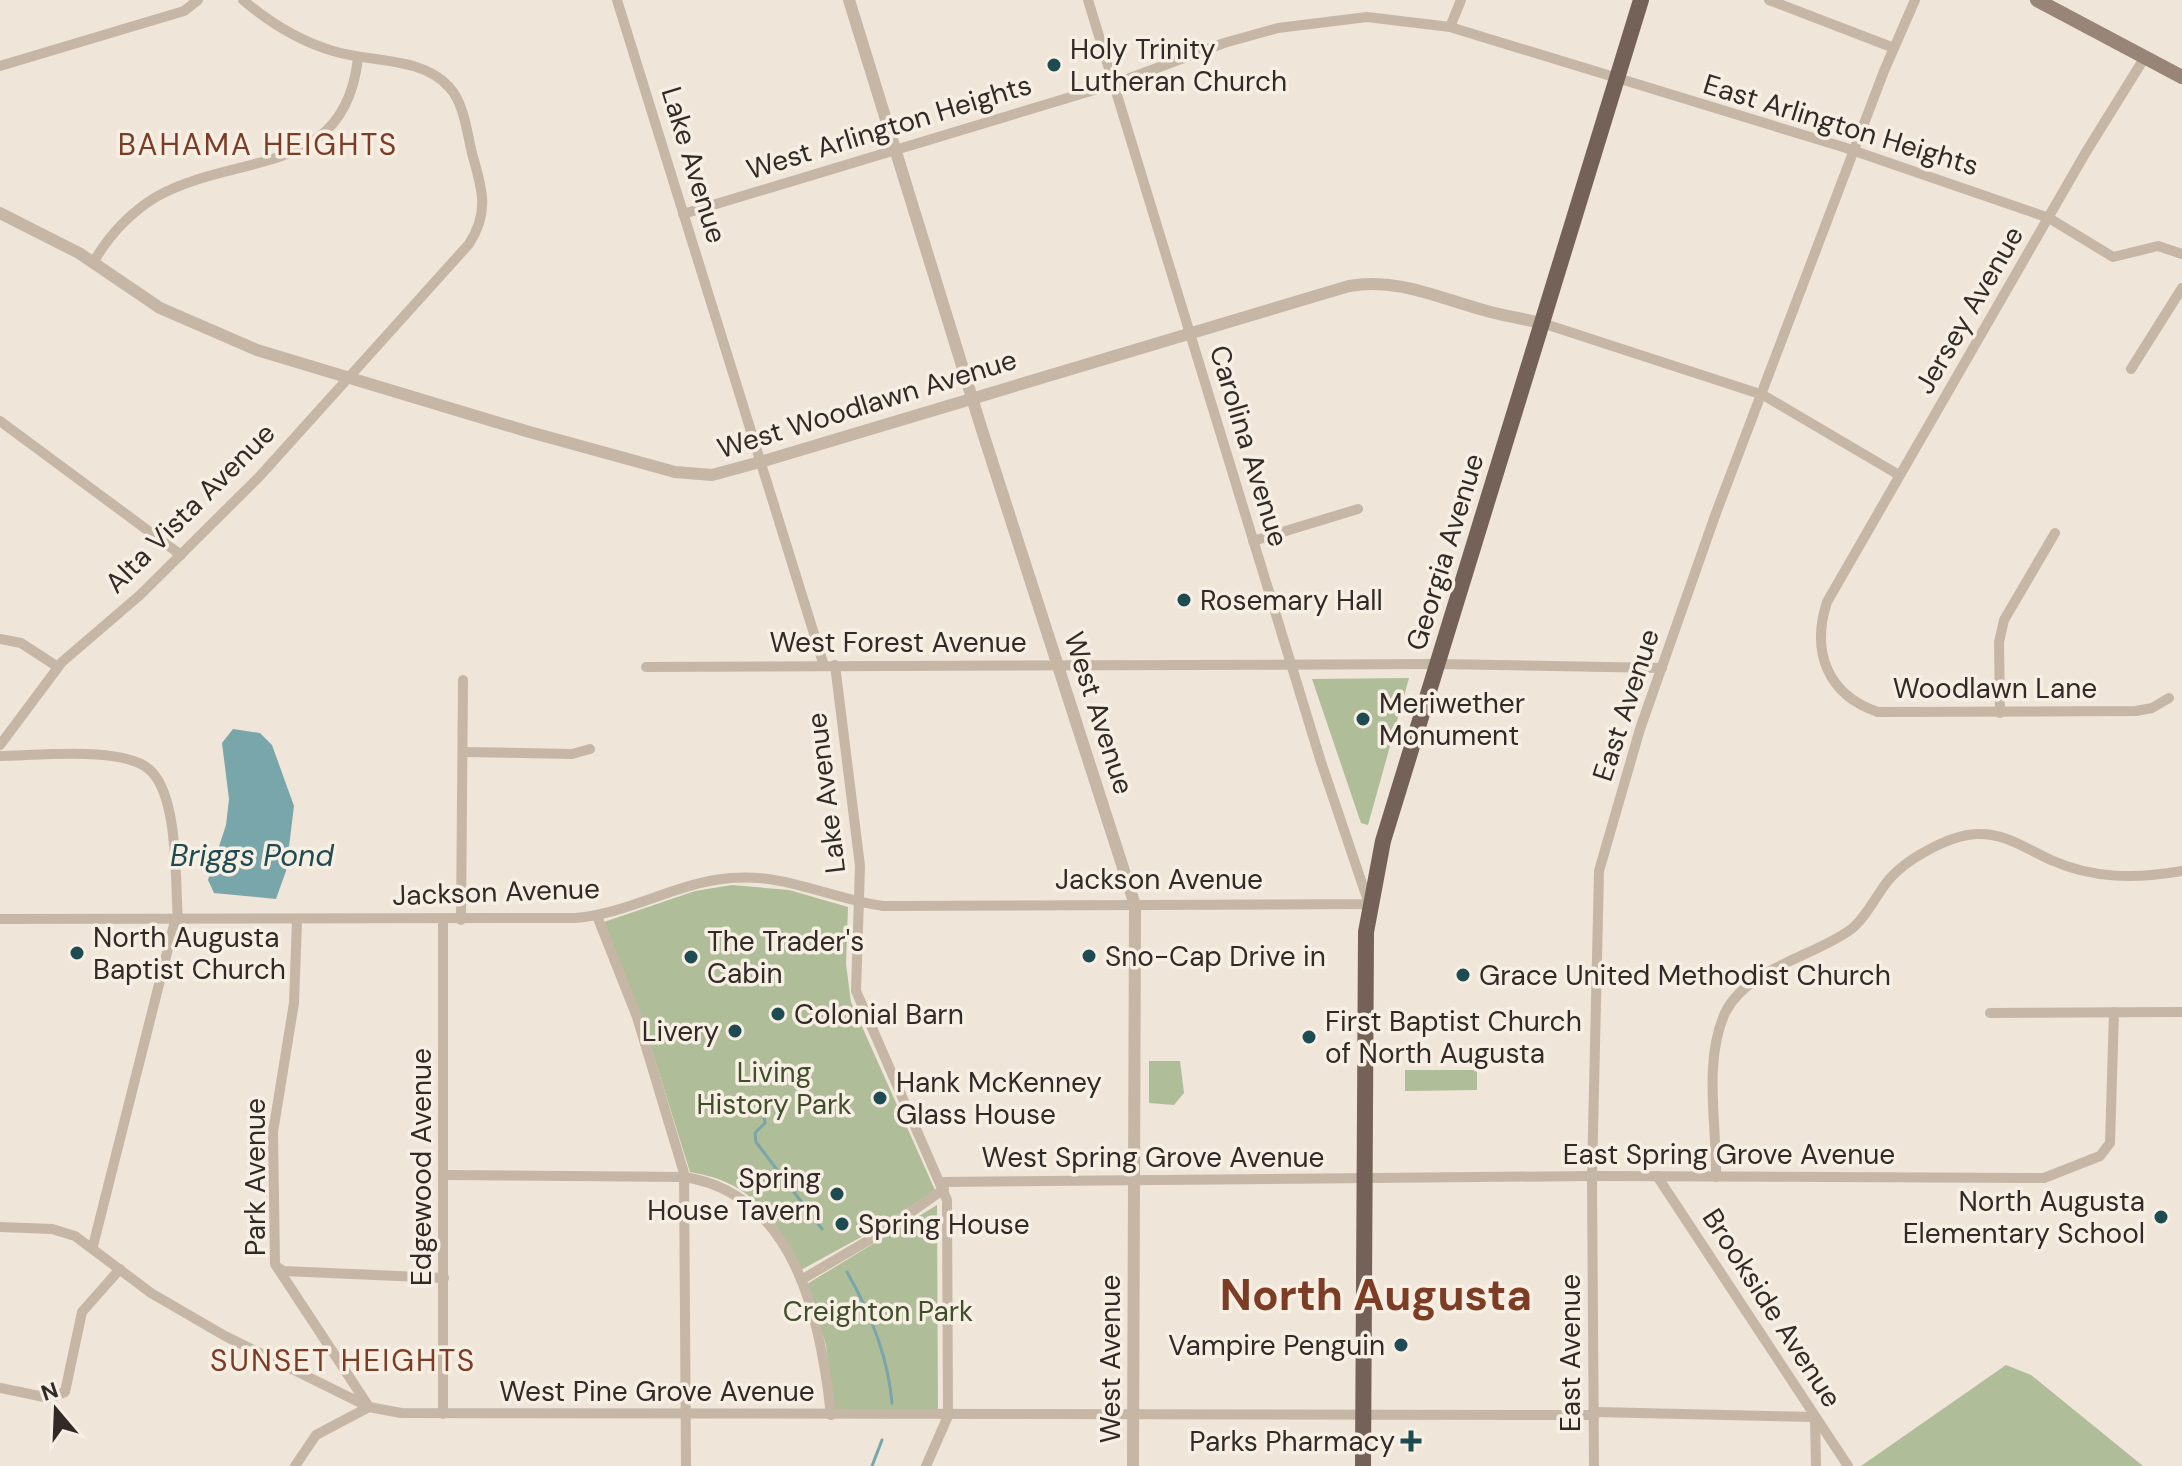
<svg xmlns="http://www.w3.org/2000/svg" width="2182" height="1466" font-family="'DM Sans',sans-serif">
<rect width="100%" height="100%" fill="#efe5d8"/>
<!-- green -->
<g fill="#afbd99">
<polygon points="1409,678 1368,825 1361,823 1312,679"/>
<path d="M 732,885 L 789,890 L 848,907 L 846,964 L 851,1002 L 935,1190 L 885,1224 L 801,1270 C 774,1216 752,1182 690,1172 L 650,1044 L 604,922 L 695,891 Z"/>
<polygon points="1149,1061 1180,1061 1184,1093 1174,1105 1149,1103"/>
<polygon points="1405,1070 1477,1070 1477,1090 1405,1091"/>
<polygon points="937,1205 938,1411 834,1411 826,1345 807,1284"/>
<polygon points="2006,1365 2031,1375 2143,1466 1861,1466"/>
</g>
<!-- water -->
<polygon fill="#79a6aa" points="233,729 260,733 272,745 294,806 286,871 276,899 214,893 208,880 226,825 229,799 222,743"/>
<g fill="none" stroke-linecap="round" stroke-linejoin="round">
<!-- stream -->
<g stroke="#79a6aa" stroke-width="3">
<polyline points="762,1101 765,1123 755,1133 756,1142 822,1229"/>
<path d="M 847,1272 C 870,1312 888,1356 892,1403"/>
<polyline points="872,1466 882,1440"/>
</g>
<!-- minor -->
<g stroke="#c6b6a5" stroke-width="10">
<polyline points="617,0 824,666"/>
<polyline points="1769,0 1894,48"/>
<polyline points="1450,27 1461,0"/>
<path d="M 2145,57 L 2086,152 L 1827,602 C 1811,651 1827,695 1878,712 L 2136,711 L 2152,708 L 2169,698"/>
<polyline points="0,66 184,11 198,0"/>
<polyline points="683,214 1114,84 1224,43 1278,28 1367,17 1450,27 1843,147 2049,218 2113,257 2158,246 2182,254"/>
<path d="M 93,263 C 109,235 128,214 156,197 C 238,151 345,179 358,58"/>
<polyline points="1542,323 1763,395 1899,475"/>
<polyline points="2131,369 2182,288"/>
<polyline points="0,421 181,555"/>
<polyline points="1253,541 1358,509"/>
<polyline points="0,639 21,643 58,667"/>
<polyline points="835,665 860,866 856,991 947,1200 948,1416 926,1466"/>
<polyline points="646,667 1438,664 1662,668"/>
<polyline points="2000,713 1999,642 2004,620 2055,533"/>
<path d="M 0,745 L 62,662 L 140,595 L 259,477 L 469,244 C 489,213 483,191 473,157 C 467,135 465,104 449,87 C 421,56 371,63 333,51 C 299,41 270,23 243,0"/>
<polyline points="463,752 572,754 590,749"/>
<path d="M 0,756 C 35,756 126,745 151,771 C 179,799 175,882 178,921"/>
<polyline points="597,916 637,1017 684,1173 686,1466"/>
<path d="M 0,919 L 575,918 C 629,914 677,882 731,878 C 784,873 832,899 883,906 L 1369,904 L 1321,762 L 1088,0"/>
<polyline points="443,920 443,1414"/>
<polyline points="461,920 463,680"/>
<polyline points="1990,1013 2182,1012"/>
<path d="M 446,1175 L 685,1177 C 796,1195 821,1321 831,1415"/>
<polyline points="1657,1176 1848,1466"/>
<path d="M 1716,1177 C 1717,1125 1703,1062 1725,1013 C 1747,968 1813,957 1850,930 C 1865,919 1876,896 1887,882 C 1904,860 1949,835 1977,834 C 2006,833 2026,849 2051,860 C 2093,879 2137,879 2182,871"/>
<polyline points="942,1182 1592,1176 2044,1178 2100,1156 2110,1143 2114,1012"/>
<polyline points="0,1227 52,1229 75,1236 151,1293 225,1336 369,1407 401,1413 1595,1415"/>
<polyline points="93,1246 175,921"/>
<polyline points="277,1267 283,1271 444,1278"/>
<polyline points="801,1280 886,1230 944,1189"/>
<polyline points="0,1388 49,1398 65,1392 82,1312 120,1269"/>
<polyline points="1595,1412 1815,1417 1816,1466"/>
<polyline points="295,1466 316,1435 369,1407 275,1264 273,1132 294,1003 297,921"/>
<polyline points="1594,1466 1592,1176 1599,871 1640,729 1716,513 1884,71 1915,0"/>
</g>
<!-- tertiary -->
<g stroke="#c6b6a5" stroke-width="12">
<polyline points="849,0 981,427 1135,905 1133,1466"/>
<path d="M 0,213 L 79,253 L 160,308 L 257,350 L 526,431 L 675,472 L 712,475 L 760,462 L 1349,286 C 1398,277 1441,299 1487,311 C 1505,316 1524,319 1542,323"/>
</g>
<!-- secondary -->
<polyline stroke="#998577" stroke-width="14" points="2037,0 2182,77"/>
<!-- primary -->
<polyline stroke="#746258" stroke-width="16" points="1363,1466 1366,932 1383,841 1641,0"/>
</g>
<!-- markers -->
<g fill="#1e4b51" stroke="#f7efe4" stroke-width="3">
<circle cx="1054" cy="65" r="8"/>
<circle cx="1184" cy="600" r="8"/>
<circle cx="1363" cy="719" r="8"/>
<circle cx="77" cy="953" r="8"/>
<circle cx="1089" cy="956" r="8"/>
<circle cx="691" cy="957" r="8"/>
<circle cx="1463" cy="975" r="8"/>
<circle cx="778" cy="1014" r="8"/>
<circle cx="735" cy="1031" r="8"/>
<circle cx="1309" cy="1037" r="8"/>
<circle cx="880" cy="1098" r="8"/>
<circle cx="837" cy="1194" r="8"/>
<circle cx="2161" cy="1217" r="8"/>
<circle cx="842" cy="1224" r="8"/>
<circle cx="1401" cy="1345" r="8"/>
<path d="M1407 1429h8v8h8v8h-8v8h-8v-8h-8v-8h8z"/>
</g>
<g text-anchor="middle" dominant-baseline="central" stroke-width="7" stroke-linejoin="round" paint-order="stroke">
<!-- poi labels -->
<g font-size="28" fill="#322a26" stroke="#f7efe4" text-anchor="start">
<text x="1070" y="49">Holy Trinity<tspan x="1070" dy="32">Lutheran Church</tspan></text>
<text x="1200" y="600">Rosemary Hall</text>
<text x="1379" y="703">Meriwether<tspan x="1379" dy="32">Monument</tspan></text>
<text x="93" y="937">North Augusta<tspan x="93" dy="32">Baptist Church</tspan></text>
<text x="707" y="941">The Trader's<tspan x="707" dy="32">Cabin</tspan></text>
<text x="1105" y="956">Sno-Cap Drive in</text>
<text x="1479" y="975">Grace United Methodist Church</text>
<text x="794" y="1014">Colonial Barn</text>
<text x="1325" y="1021">First Baptist Church<tspan x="1325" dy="32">of North Augusta</tspan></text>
<text x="719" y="1031" text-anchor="end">Livery</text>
<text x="896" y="1082">Hank McKenney<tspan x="896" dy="32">Glass House</tspan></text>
<text x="821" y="1178" text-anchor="end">Spring<tspan x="821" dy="32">House Tavern</tspan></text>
<text x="2145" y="1201" text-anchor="end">North Augusta<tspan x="2145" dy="32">Elementary School</tspan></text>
<text x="858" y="1224">Spring House</text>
<text x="1385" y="1345" text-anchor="end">Vampire Penguin</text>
<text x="1395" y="1441" text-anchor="end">Parks Pharmacy</text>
</g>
<!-- street labels -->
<g font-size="28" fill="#322a26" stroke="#f7efe4">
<text transform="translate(1841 125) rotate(17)">East Arlington Heights</text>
<text transform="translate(889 127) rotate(-17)">West Arlington Heights</text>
<text transform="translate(694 165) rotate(73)">Lake Avenue</text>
<text transform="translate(1969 310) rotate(-60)">Jersey Avenue</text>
<text transform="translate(867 404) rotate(-17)">West Woodlawn Avenue</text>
<text transform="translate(1249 446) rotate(73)">Carolina Avenue</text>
<text transform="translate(190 508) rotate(-45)">Alta Vista Avenue</text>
<text transform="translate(1445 552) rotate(-73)">Georgia Avenue</text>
<text x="898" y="642">West Forest Avenue</text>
<text x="1995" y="688">Woodlawn Lane</text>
<text transform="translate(1626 705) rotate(-72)">East Avenue</text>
<text transform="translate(1099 713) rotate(72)">West Avenue</text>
<text transform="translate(826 793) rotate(-97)">Lake Avenue</text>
<text x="1159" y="879">Jackson Avenue</text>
<text transform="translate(496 892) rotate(-2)">Jackson Avenue</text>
<text x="1729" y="1154">East Spring Grove Avenue</text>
<text x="1153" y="1157">West Spring Grove Avenue</text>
<text transform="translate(421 1167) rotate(-90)">Edgewood Avenue</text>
<text transform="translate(255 1177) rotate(-90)">Park Avenue</text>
<text transform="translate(1772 1308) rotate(57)">Brookside Avenue</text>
<text transform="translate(1570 1353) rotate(-90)">East Avenue</text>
<text transform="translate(1110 1359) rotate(-90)">West Avenue</text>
<text x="657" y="1391">West Pine Grove Avenue</text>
</g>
<!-- park labels -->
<g font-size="28" fill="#404f2b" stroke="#f7efe4">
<text x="774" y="1072">Living<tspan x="774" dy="32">History Park</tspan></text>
<text x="878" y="1311">Creighton Park</text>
</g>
<!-- neighbourhood labels -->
<g font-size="30" letter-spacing="2" fill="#7c3d24" stroke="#f7efe4">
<text x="258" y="144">BAHAMA HEIGHTS</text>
<text x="343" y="1360">SUNSET HEIGHTS</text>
</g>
<!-- water labels -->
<g font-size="30" font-style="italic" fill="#1e4b51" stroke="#f7efe4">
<text x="252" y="855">Briggs Pond</text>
</g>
<!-- town labels -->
<g font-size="44" font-weight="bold" fill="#7c3d24" stroke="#f7efe4">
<text x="1376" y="1295">North Augusta</text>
</g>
</g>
<!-- north arrow -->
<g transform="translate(56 1410) rotate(341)" stroke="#f7efe4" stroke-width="6" paint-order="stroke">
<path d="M0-6L14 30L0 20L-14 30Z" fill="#322a26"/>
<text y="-12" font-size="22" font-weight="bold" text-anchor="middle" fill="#322a26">N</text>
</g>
</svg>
